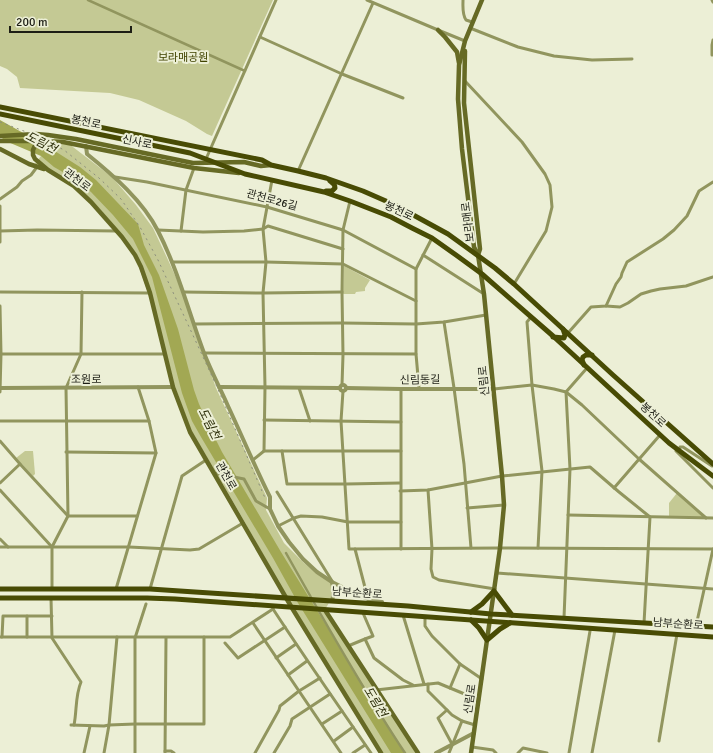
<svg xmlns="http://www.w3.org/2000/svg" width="713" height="753" font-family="Signika,'Noto Sans KR',sans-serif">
<rect width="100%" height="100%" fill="#ecefd6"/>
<!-- green -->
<g fill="#c4c994">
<polygon points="0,0 273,0 212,136 207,134 186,121 139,100 110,93 20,88 17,77 7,69 0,66"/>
<path d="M 55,137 L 65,140 L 73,147 L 112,177 L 136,205 L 153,228 L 169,262 L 182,291 L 216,388 L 267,498 L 266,510 L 284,543 L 304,563 L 316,573 L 331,582 C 334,595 331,600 324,611 L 416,753 L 382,753 L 296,613 L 239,512 L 191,430 L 174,384 L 161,332 L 134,252 L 100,209 L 75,186 L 35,164 Z"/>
<polygon points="344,266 370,280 365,288 365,291 356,292 355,294 343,294"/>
<polygon points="25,451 33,451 35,474 33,476 16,458"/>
<polygon points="677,493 706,518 669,517 669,503"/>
</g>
<!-- water -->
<polygon fill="#a2a853" points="0,120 50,148 80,167 96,180 138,224 144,245 159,275 178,329 194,390 199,404 212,432 222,452 281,552 405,753 391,753 298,603 273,558 201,437 192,421 182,393 152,277 133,239 113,215 91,192 80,183 68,175 54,167 41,156 8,142 0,137"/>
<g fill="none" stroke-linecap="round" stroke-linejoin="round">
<!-- pedestrian -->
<g stroke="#91955e" stroke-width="2.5">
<polyline points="88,0 245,71"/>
<path d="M 286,553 C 324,621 362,688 405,753"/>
</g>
<!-- minor -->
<g stroke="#91955e" stroke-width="3">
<polyline points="367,0 438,30 465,41"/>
<path d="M 463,0 C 463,7 462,14 466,20 L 472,22"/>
<polyline points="712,0 713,2"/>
<polyline points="470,28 518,47 554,56 592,60 632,59"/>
<polyline points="260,37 342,74 403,98"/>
<polyline points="712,55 712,45 713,40"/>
<polyline points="465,81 522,142 545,174 550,185 552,207 546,231 514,284"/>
<polyline points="206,159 276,0"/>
<polyline points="298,171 373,3"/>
<polyline points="115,177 147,182 267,207 343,230 416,269"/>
<polyline points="0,199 17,187 22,181 31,175 37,167"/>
<polyline points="0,206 0,242"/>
<polyline points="158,230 203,232 244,231 263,229 268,226 343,249"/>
<polyline points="0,231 37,230 116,231"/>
<polyline points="181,231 186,190 194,168"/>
<polyline points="423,255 484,294"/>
<polyline points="172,262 266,262 343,264 416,301"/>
<polyline points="0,292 150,293"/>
<polyline points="183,292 263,293 342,292"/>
<polyline points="0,306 1,354 0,392"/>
<polyline points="606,306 620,307 628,303 641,294 651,291 660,289 686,286 713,277"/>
<polyline points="531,317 527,322 532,385 542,471 538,548"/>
<polyline points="444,322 454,388 464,464 471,548"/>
<polyline points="194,324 342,323 416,324 444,322 486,315"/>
<polyline points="568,333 591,307 606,306 616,284 621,277 622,273 627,262 663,239 674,230 687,216 699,191 713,182"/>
<polyline points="204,353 416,354"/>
<polyline points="0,354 164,354"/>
<polyline points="342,385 343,355 342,292 343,230 350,201"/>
<polyline points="299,388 310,421"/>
<polyline points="419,388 416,354 416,269 432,238"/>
<polyline points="494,389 532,385 554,389 566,392 582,405 639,459 706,518"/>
<polyline points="343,391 341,421 349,549 500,548 713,549"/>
<polyline points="264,420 401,422"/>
<polyline points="0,421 149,421"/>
<polyline points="0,441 20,464 68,516 137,516"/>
<polyline points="264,451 265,387 263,293 266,262 263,229 272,180"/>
<polyline points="282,451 287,484 346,484 400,483"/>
<polyline points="676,451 713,488"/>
<polyline points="679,451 680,447 683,447 712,466"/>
<polyline points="66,452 156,453"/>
<polyline points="253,460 264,451 401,451"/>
<polyline points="214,473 244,479 256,501 270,509"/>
<polyline points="0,483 20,464"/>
<polyline points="614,488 660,435"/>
<polyline points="0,490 52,547 52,589"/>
<polyline points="428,490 432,549 431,569 433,577 439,580 495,589"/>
<polyline points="400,491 428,490 502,476 590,467 619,492 650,517 644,623"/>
<polyline points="277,492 332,581"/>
<polyline points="467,508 504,505"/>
<polyline points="568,515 713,518"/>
<polyline points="278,526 294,518 301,516 322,517 348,522 401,522"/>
<polyline points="0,539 8,547"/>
<polyline points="0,547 129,547 190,550 199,549 243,523"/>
<polyline points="52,547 68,516 66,388 81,354 82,292"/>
<polyline points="355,549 368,599"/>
<polyline points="401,549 401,389"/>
<polyline points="497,573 713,589"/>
<polyline points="116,589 156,453 149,421 138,387"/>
<polyline points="150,589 182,476 206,460"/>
<path d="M 51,598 L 52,638 L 81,682 C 75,696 77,711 74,725"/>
<path d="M 273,609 C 305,658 338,705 371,753"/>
<polyline points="363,613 373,636 365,639 374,658 403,680 413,685"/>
<polyline points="403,615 424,684"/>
<polyline points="27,616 27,637"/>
<polyline points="425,617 425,626 432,636 460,664 482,679"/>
<polyline points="564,618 570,469 566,392 587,368"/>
<polyline points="253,623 341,753"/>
<polyline points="696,626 713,549"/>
<polyline points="0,637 230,637 273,609 273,606"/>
<polyline points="2,637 3,616 52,616"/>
<polyline points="225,643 238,658 285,627"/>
<polyline points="348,646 365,639"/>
<polyline points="276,658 296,644"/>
<polyline points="288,675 307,661"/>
<polyline points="428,684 428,691 452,715 462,721 475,725"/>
<polyline points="450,688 460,664"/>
<polyline points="376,690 438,683 479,700"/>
<polyline points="447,710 438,718 452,744"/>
<polyline points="322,724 342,711"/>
<polyline points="71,725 104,726 109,725 135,724 204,724 204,637"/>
<polyline points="334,741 353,727"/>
<polyline points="659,741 677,634"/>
<polyline points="472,747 493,750 496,753"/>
<polyline points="165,751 171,751 174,753"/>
<polyline points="84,753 90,726"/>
<polyline points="104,753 109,725 117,637"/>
<polyline points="135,753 135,638 146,604"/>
<polyline points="165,753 166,638"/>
<polyline points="255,753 279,710 280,706 299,691 320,678"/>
<polyline points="274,753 290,726 292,719 330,694"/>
<polyline points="353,753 365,745"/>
<polyline points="449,753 462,721"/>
<polyline points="518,753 523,748 547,753"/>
<polyline points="569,753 590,631"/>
<polyline points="592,753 615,630"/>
</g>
<!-- tertiary -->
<g stroke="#91955e" stroke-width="4">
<path d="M 86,146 L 87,154 C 113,175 143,201 158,231 C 178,270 189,313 204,353 C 211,371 220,388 228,406 C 242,436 255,467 270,497 L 270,509 L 278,526 L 289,542 L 303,559 L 317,572 L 332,582 L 358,595 L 368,599 L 382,602"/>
<circle cx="343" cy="388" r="3"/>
<polyline points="219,387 339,388"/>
<polyline points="0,388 173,387"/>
<polyline points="346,388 401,389 494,389"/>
<polyline points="332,601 334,592 332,582"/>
<polyline points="436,753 474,733"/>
</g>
<!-- secondary -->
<g stroke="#666a25" stroke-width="4.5">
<polyline points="438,30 445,37 457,52 459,63"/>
<polyline points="465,51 464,103 480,249 478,255"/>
<polyline points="0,136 36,134 48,135 76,139 193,163 244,162 261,166 271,165"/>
<polyline points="0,141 37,141 63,142 194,168 239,173"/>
<polyline points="37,141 33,150 33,155 35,159 48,170 74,186 91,202 122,237 135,255 141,267 150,293 173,387 190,432 292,608 381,753"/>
<polyline points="0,149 29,164 44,169"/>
<polyline points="325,610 418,753"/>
<polyline points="471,753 500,548 504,505 502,476 484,294 478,255 474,247 462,149 458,99 459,65 465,41 482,0"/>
</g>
<!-- primary -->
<g stroke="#484b04" stroke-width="5">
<polyline points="0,107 262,160 271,165 298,171 326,178 363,191 395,205 448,234 495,268 514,284 613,375 713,464"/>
<polyline points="0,114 190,153 245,174 324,192 350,201 391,217 412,228 432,238 456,255 482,274 553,336 669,443 713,476"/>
<path d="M 326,191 L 332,191 L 335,188 C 335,184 333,183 330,181"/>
<polyline points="553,337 564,338 565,335 563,329"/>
<polyline points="584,365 582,360 583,357 586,355 592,355"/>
<polyline points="0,589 150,589 195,592 408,606 491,614 713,627"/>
<polyline points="0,598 147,598 175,599 713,637"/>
<polyline points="471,612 482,604 494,591 512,615"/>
<polyline points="471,620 479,628 487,640 500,629 510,623"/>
</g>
<!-- rail -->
<polyline stroke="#8b8e7c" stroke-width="1" stroke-dasharray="2 4" stroke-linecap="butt" points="0,122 37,136 64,150 99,178 121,199 140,227 158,260 217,387 265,498"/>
</g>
<g text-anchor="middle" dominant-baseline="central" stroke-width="4" stroke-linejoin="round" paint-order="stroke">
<!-- park labels -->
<g font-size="11" fill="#404300" stroke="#ecefd6">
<text x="183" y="57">보라매공원</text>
</g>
<!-- street labels -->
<g font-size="11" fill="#1d1e15" stroke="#ecefd6">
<text transform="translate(86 122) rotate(12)">봉천로</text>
<text transform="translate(137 142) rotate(11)">신사로</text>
<text transform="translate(77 180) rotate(37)">관천로</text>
<text transform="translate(272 200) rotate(15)">관천로26길</text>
<text transform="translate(399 211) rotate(25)">봉천로</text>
<text transform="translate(468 222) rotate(-97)">보라매로</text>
<text x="86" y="379">조원로</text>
<text transform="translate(420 380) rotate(-1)">신림동길</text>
<text transform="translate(484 381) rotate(-96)">신림로</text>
<text transform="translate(653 415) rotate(43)">봉천로</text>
<text transform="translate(226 476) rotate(60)">관천로</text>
<text transform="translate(357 593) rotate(4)">남부순환로</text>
<text transform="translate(678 624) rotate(4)">남부순환로</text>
<text transform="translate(470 699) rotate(-82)">신림로</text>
</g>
<!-- water labels -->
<g font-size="12" font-style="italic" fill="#2b2d08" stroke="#ecefd6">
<text transform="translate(41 143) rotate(27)">도림천</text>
<text transform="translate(209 424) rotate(63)">도림천</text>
<text transform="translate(375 702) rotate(59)">도림천</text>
</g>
</g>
<!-- scale -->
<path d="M10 26v6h121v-6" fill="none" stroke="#1d1e15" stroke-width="2"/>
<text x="16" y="26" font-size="12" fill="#1d1e15" stroke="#ecefd6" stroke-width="3" paint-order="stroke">200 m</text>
</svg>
